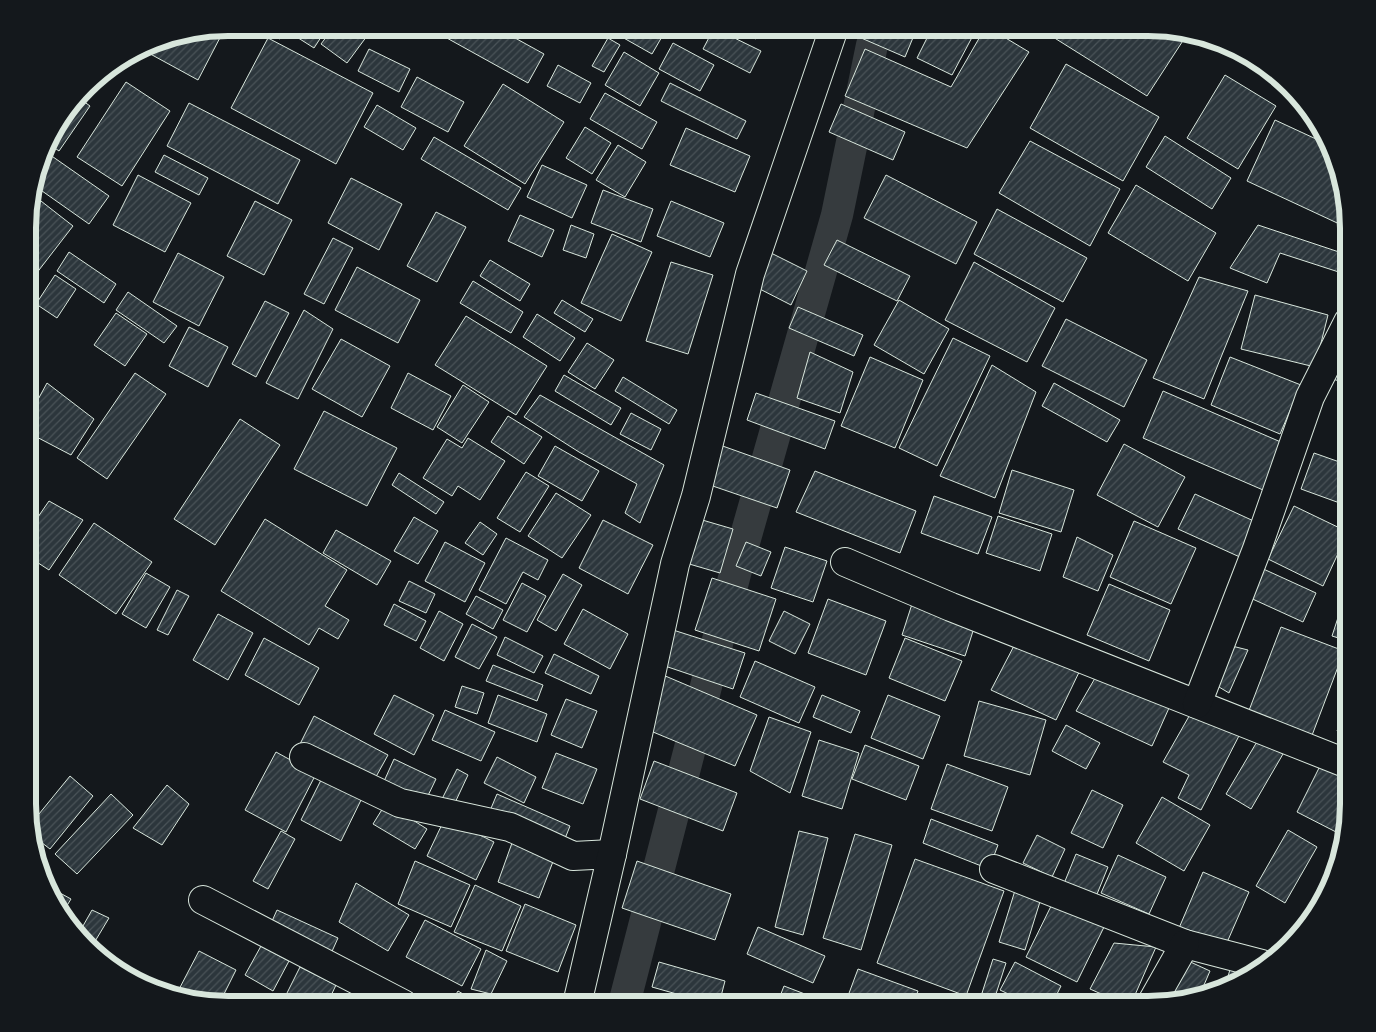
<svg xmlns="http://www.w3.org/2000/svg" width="1376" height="1032" font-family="Commissioner,sans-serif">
<defs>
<pattern id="building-hatch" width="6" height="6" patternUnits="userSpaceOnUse" patternTransform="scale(1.25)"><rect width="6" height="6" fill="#2c363c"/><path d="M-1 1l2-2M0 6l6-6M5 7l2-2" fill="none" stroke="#4a5358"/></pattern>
</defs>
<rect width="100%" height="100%" fill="#14181c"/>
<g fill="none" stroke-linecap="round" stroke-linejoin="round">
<!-- canal -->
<polyline stroke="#363b3e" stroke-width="32" points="624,1004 735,574 837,215 872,45 879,28"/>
</g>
<!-- building -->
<g fill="url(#building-hatch)" stroke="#d8e6dc">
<polygon points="225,28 198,80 143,50 163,38"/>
<polygon points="257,28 286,28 280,39"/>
<polygon points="296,28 327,28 314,48 292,34"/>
<polygon points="333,28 355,28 367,36 347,63 321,44"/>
<polygon points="451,28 497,28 544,54 528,83 445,37"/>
<polygon points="606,28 667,28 652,54"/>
<polygon points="714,28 761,51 750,73 703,49"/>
<polygon points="735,28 762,28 756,39"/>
<polygon points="854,28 917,28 905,57 852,34"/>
<polygon points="932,28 977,28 952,75 917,58"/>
<polygon points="985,28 989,28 1029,52 967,148 845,96 865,49 951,87"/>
<polygon points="1014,28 1032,28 1028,35"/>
<polygon points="1048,28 1161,28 1180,32 1186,36 1147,96 1045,32"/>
<polygon points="268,38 373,93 336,164 231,108"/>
<polygon points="608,38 620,45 604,72 592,66"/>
<polygon points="673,43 714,65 700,91 659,69"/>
<polygon points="369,49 410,69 399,92 358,71"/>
<polygon points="624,52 659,73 640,106 605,85"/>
<polygon points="1066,64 1159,117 1123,181 1030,128"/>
<polygon points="558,65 591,83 580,103 547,86"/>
<polygon points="1225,75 1276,106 1238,169 1187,138"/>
<polygon points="417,77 464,102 448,132 401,107"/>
<polygon points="126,82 170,111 122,186 77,157"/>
<polygon points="670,83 746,121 737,139 661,101"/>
<polygon points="503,84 564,122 525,184 464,146"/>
<polygon points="605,93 657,122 642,149 590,119"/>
<polygon points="79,98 90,106 59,151 49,144 54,128"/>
<polygon points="189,103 300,160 278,204 167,146"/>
<polygon points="841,104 905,132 893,160 829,132"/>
<polygon points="377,105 416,128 403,150 364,127"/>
<polygon points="1275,120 1329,145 1348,228 1247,181"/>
<polygon points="585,127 611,143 592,174 566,158"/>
<polygon points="686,128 750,156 735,192 670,165"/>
<polygon points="1165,136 1231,178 1212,209 1146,167"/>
<polygon points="434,137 521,188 508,210 421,159"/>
<polygon points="1030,141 1120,189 1090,246 999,193"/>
<polygon points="618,145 646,162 625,197 596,180"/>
<polygon points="46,152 109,196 89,224 35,186"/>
<polygon points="164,155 208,178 199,195 155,172"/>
<polygon points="542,165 587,185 572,218 527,197"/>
<polygon points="138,175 191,203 165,252 113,225"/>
<polygon points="886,175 977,222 956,264 864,218"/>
<polygon points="351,178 402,204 379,250 328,223"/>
<polygon points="1136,185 1216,233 1188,281 1108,233"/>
<polygon points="603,190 653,209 641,242 591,223"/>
<polygon points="32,194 73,226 29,283 29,202"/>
<polygon points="255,201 292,220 264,275 227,256"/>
<polygon points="671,201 724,223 710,257 657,236"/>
<polygon points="997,209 1087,258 1063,302 974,254"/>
<polygon points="436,212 466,227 437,282 407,266"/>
<polygon points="520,215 554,230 542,257 508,241"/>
<polygon points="571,225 594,234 586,258 563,250"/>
<polygon points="1258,225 1348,255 1348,275 1280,253 1267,283 1230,268"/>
<polygon points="612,234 652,252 621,321 581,303"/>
<polygon points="333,238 353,248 324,304 304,294"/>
<polygon points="837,240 910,276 897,301 824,265"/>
<polygon points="69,252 116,284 104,303 57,271"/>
<polygon points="769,252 807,271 791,305 752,285"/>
<polygon points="178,253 224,277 199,326 153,302"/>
<polygon points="490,260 530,284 520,301 480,276"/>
<polygon points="671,262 713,275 688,354 646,341"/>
<polygon points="974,262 1055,308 1027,362 945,320"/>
<polygon points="357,267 420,300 398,343 335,310"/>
<polygon points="55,275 76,289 57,318 36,304"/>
<polygon points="1199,277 1248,291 1204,399 1153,378"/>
<polygon points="473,281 523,312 511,333 460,303"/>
<polygon points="128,292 177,326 164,343 116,310"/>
<polygon points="1255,295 1328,315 1315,367 1241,349"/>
<polygon points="562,300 593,319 585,332 554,313"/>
<polygon points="899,300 949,329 924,374 874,345"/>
<polygon points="265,301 289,313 256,377 232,364"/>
<polygon points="798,307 863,335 854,356 789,328"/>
<polygon points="304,310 333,329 298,399 266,383"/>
<polygon points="116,313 147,334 125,366 94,345"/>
<polygon points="537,314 575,338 560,361 523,337"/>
<polygon points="466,316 547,366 516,415 435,365"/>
<polygon points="1066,319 1147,360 1124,407 1042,366"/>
<polygon points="1348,323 1348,384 1333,379"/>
<polygon points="189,327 228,347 208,387 169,366"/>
<polygon points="953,338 990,356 937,466 899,448"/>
<polygon points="341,339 390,366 362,417 312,389"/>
<polygon points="587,343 614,360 595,389 568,372"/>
<polygon points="810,352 853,372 840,413 797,398"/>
<polygon points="870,357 923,380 895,448 841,426"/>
<polygon points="1230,357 1301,385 1280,434 1211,405"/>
<polygon points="992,365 1036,392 995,498 940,476"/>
<polygon points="135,373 166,394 107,479 77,458"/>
<polygon points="408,373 451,396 433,430 391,408"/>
<polygon points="564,375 621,408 611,425 555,391"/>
<polygon points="623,377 677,410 669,424 615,391"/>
<polygon points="47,383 94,419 71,455 29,433 29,416"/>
<polygon points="1054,383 1120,420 1107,442 1042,406"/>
<polygon points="463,385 489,402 462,443 437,427"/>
<polygon points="1163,391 1290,446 1270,493 1143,438"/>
<polygon points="756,393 835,421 825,449 747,420"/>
<polygon points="540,395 664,465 640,523 625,513 637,484 579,452 524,417"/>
<polygon points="324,411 397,448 367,506 294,469"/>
<polygon points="631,413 661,429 651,450 620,434"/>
<polygon points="508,416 542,437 524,464 491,442"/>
<polygon points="240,419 280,445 215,545 174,519"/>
<polygon points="468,438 505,461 480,500 458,486 452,496 423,478 447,439 462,448"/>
<polygon points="717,444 790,470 777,508 704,483"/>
<polygon points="1124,444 1185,477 1158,527 1097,495"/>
<polygon points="555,446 599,471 582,501 538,476"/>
<polygon points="1314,453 1348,465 1348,506 1301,489"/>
<polygon points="1012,470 1074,490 1061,532 999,513"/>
<polygon points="815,471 916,511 900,553 796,512"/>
<polygon points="526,472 549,486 520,532 497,518"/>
<polygon points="399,473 444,502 436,514 392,485"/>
<polygon points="556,493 591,515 562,558 528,536"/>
<polygon points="1195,494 1258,523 1242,558 1178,529"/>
<polygon points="934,496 992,517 978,554 921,533"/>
<polygon points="49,501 83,520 49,570 29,557 29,530"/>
<polygon points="1294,506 1348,532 1323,586 1268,559"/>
<polygon points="998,516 1052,534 1040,571 986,553"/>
<polygon points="414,517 438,531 418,564 394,551"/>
<polygon points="692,517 733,529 720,573 679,561"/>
<polygon points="265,519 347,570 325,606 349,620 338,639 319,628 309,645 221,591"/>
<polygon points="603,520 653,545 628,594 579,568"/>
<polygon points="1134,521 1196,548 1171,604 1110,577"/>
<polygon points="480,522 497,534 483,555 465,543"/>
<polygon points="94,523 152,562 116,614 59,575"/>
<polygon points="336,530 391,561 377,585 323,553"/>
<polygon points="1077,537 1113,555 1098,591 1063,577"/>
<polygon points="506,538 548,560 538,580 523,572 506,604 479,590"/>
<polygon points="445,542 485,563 465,602 425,581"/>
<polygon points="746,542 771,552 761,576 736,566"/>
<polygon points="785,547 827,561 813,602 771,588"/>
<polygon points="1259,567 1316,593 1303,622 1246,596"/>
<polygon points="28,573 33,576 28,583"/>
<polygon points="146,573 170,587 146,628 122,614"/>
<polygon points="563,574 582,585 556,631 537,620"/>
<polygon points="712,578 776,599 759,651 695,630"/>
<polygon points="409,581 435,594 426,613 399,601"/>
<polygon points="522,583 546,596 527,632 503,620"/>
<polygon points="1109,584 1170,610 1149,661 1087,635"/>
<polygon points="177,590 189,596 168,635 157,630"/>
<polygon points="1346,593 1348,594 1348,641 1332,636"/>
<polygon points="476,596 503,610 493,629 466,614"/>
<polygon points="828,599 886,621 866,675 808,653"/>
<polygon points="394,604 426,621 416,641 384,625"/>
<polygon points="912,604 975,625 965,656 902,635"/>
<polygon points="583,609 628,634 610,669 564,644"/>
<polygon points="439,611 463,624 444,661 420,648"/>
<polygon points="784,611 810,624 795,654 769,641"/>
<polygon points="218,614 253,633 228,680 193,660"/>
<polygon points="472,624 497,637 479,669 455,657"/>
<polygon points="1281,627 1344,651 1311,738 1248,713"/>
<polygon points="670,629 745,653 733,689 659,664"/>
<polygon points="505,637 543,656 534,673 497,655"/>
<polygon points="264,638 319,668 299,705 245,675"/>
<polygon points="905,638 962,661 945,701 889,678"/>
<polygon points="1016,642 1083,664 1056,720 991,690"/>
<polygon points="1228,645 1248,650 1229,693 1214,684"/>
<polygon points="554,654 599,676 591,694 545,673"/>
<polygon points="755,661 815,687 799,723 740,697"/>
<polygon points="493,665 543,685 537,701 486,681"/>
<polygon points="1098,673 1173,699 1152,746 1076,711"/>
<polygon points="663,675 757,715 735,766 641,727"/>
<polygon points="462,686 484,693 477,714 455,707"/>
<polygon points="394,695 434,715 414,755 374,734"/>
<polygon points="498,695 547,714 537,742 488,723"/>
<polygon points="822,695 860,711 851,733 813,717"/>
<polygon points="888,695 940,716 923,759 871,738"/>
<polygon points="566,699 597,711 582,748 551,735"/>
<polygon points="979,701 1046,720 1030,775 964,756"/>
<polygon points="1348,703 1348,735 1337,731"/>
<polygon points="445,710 495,732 481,761 432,740"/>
<polygon points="1192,711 1243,728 1201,810 1178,798 1189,775 1163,762"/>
<polygon points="314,716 388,755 372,784 299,746"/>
<polygon points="769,717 811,732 790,793 750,771"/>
<polygon points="1066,725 1100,743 1086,769 1052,751"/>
<polygon points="819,740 859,753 842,809 802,796"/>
<polygon points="1258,740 1283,754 1251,809 1226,794"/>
<polygon points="865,745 919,766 906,800 852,779"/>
<polygon points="276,752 316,774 286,832 245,810"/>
<polygon points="556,753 597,769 583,804 542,788"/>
<polygon points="497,757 536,777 524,803 484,783"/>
<polygon points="1324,758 1348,770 1348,813 1338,833 1297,812"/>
<polygon points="394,759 436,779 422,808 381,788"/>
<polygon points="654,761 737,793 723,831 640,799"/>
<polygon points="947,764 1008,787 992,831 931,809"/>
<polygon points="457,769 468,775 453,807 441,801"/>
<polygon points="70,776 93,796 50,849 33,836 30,825"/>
<polygon points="323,776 363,796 341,841 301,820"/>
<polygon points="167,785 189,804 162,845 133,828"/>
<polygon points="1092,790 1123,805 1103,848 1071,833"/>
<polygon points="111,794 133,815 77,874 55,854"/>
<polygon points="497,794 570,826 562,846 489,813"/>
<polygon points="1162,797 1210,825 1184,871 1136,843"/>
<polygon points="386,803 427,829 415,849 373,824"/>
<polygon points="445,818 494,842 476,880 427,856"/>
<polygon points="931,819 998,845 989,869 923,843"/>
<polygon points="1288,830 1317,847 1285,903 1256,886"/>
<polygon points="281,831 295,839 268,889 253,881"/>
<polygon points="799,831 828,838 803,935 775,927"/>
<polygon points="855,834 892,845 861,950 823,938"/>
<polygon points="1037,835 1065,849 1052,877 1023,863"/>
<polygon points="512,843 554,859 539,898 498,882"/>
<polygon points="1076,854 1108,867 1095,899 1063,886"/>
<polygon points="1118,855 1166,877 1149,914 1101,893"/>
<polygon points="915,859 1004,891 966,996 877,963"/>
<polygon points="415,861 470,885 451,927 398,904"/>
<polygon points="637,861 731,894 715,940 622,908"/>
<polygon points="1203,872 1249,892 1225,947 1179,928"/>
<polygon points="356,883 409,915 388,951 339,922"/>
<polygon points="1017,884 1043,892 1025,950 999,942"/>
<polygon points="475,885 521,906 502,951 454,932"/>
<polygon points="60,893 71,899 63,912 55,902"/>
<polygon points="1317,898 1321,900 1306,924"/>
<polygon points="1054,900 1105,925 1077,982 1026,957"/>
<polygon points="525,904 576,925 558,972 506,951"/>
<polygon points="92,910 109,918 91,948 79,933"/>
<polygon points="277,910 338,938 329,958 268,930"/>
<polygon points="425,920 481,949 462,986 406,957"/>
<polygon points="758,927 825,956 813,983 747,954"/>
<polygon points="1114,943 1156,947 1131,1004 1124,1004 1090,989"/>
<polygon points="261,946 289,961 273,991 245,975"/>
<polygon points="486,950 507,961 491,994 471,989"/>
<polygon points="199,951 236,970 219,1004 176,995"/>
<polygon points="993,959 1006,963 995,997 982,993"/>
<polygon points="1184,959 1210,971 1201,992 1166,1000"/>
<polygon points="659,962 725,981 719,1004 712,1004 652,987"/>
<polygon points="1015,962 1061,986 1052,1004 1029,1004 1000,990"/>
<polygon points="1231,966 1252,972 1236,984 1225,987"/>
<polygon points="300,967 336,985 327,1004 294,1004 284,999"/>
<polygon points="858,969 918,991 913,1004 845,1004"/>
<polygon points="784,986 831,1004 777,1004"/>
<polygon points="458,991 480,1004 450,1004"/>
<polygon points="365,995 384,1004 360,1004"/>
<polygon points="487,996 504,1004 484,1004"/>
<polygon points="236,998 247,1004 232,1004"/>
</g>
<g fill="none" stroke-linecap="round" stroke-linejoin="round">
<defs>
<g id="street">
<polyline points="845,562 951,607 1348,764"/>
<polyline points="1197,704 1257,549 1310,397 1348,322"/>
<polyline points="304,757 400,803 510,827 573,856 612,854"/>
<polyline points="994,869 1185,944 1262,964"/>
<polyline points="203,900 403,1004"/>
<polyline points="577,1004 612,854 675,564 696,496 750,274 834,28"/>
<polyline points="1151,1004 1185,944"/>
</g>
</defs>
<!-- street casing -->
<use href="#street" stroke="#d8e6dc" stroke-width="30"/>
<!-- street -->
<use href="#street" stroke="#14181c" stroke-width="28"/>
</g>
<!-- crop -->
<path d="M0 0H1376V1032H0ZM228 36H1148A192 192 0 0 1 1340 228V804A192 192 0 0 1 1148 996H228A192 192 0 0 1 36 804V228A192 192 0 0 1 228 36Z" fill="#14181c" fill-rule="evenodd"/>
<path fill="none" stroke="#d8e6dc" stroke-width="6" d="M228 36H1148A192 192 0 0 1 1340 228V804A192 192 0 0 1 1148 996H228A192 192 0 0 1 36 804V228A192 192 0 0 1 228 36Z"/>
</svg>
